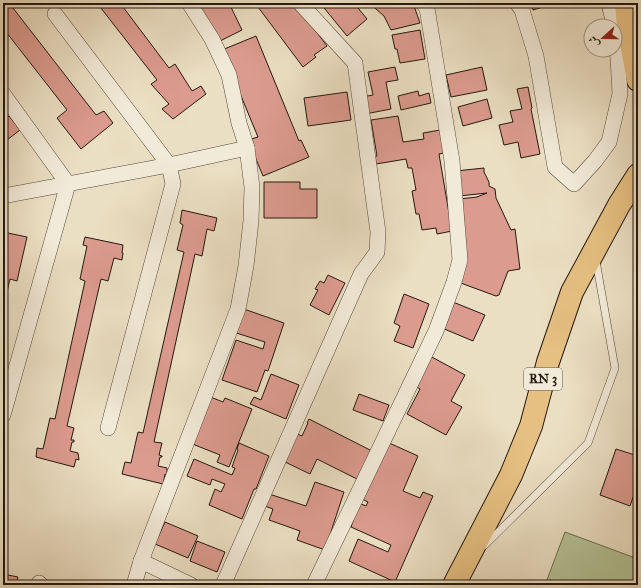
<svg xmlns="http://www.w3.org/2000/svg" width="641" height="588" font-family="'IM FELL Great Primer',Amiri,serif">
<rect width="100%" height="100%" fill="#ebdfc3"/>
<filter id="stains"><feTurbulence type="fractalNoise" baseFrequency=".005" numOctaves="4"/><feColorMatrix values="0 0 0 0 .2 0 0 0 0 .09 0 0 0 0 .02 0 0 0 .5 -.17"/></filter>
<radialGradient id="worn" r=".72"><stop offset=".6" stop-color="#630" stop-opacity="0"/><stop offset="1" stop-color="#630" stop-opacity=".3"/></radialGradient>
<!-- green -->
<polygon fill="#b4c296" stroke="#6c6d52" points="565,532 638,559 638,585 545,585"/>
<!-- building -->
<g fill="#dc9b8f" stroke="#24180f">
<polygon points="3,3 19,3 13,8 96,115 104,111 113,123 81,149 57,118 67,110 3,28"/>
<polygon points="97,3 120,3 169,68 175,64 192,91 201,86 206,94 173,119 162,109 169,104 151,84 157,80"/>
<polygon points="196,3 229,3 242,30 216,43"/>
<polygon points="264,3 295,3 327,46 314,55 316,57 303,67 258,7"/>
<polygon points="320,3 354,3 367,19 347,36"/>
<polygon points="369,3 413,3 420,23 391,30 384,16"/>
<polygon points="531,3 556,3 533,10"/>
<polygon points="420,30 425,59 400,63 397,49 395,49 392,35"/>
<polygon points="256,36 299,141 301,140 309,157 263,176 248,140 258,137 222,50"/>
<polygon points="395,67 398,80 386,82 391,109 365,114 362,97 373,95 368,72"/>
<polygon points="482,67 487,90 451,97 446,75"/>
<polygon points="528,87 532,108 531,109 540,154 521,158 518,142 504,145 499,125 513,122 510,111 522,109 517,89"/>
<polygon points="418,91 419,96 429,93 431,103 401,110 398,96"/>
<polygon points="347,92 351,120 308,126 304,98"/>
<polygon points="487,99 492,118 463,126 458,107"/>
<polygon points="9,116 20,130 3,143 3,121"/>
<polygon points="398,116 403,142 424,139 423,133 440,130 444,153 439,154 452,231 437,234 436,228 422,230 419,214 416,214 412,191 416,190 412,168 408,168 406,159 376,164 375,157 377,156 371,120"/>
<polygon points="484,168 484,172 489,182 489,186 495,189 496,198 511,230 515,229 520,269 508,271 499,295 496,296 458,282 459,199 477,197 487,193 459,196 456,171"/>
<polygon points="264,182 300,182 300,189 317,189 317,218 264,218"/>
<polygon points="182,210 217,218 214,231 207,229 202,256 195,254 154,442 162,443 159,455 162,456 162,457 160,457 158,466 167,468 167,475 165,474 163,484 122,474 125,462 131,463 138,432 143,433 184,252 177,250 183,225 180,223"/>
<polygon points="3,232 27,237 17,281 10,279 3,309"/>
<polygon points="85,237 123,245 122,253 123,253 122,260 114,258 108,281 101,279 67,426 74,428 71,440 74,440 74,442 72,442 70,451 78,453 79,460 76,459 74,467 36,457 37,448 43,449 50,418 55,419 85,281 80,279 87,246 83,245"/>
<polygon points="328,275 345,283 329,315 310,305 318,290 315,289 320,281 324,283"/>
<polygon points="404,294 429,304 413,348 394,341 400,326 394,323"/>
<polygon points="453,302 485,315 473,341 442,328"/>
<polygon points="241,308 284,323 268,371 265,370 257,392 222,380 236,340 263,349 265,342 233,332"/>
<polygon points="430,356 465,375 451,401 462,407 446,435 407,414 420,389 414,385"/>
<polygon points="271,374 299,385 286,419 250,404 254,397 261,400"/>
<polygon points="359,394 389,405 383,421 353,410"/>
<polygon points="208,396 223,402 225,398 252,409 229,467 217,462 220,455 190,443"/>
<polygon points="309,419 372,451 357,479 317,459 310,474 281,460 295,433 302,436 308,423 307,423"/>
<polygon points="387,442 418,456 403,491 420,498 423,492 433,496 395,582 349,561 358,539 388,552 391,545 351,527 359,503 366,506 368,502 362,499"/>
<polygon points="239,443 269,456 256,489 254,489 242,519 209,505 215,489 221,492 225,484 212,479 210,485 187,476 194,459 232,475 235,468 232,467 238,450 237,449"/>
<polygon points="616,449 638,456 638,483 630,506 600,495"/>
<polygon points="315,482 344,492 325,550 297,540 300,531 269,520 273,509 262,505 266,493 306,506"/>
<polygon points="165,522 198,536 188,558 155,544"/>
<polygon points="197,541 225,552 217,572 190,561"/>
<polygon points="3,574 18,577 16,585 3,585"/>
</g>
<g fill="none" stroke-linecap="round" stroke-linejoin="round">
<defs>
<polyline id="service" points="485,545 588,443 615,368 596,261"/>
<g id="minor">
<polyline points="517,3 522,10 536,56 555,167 574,184 595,161 609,142 620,94 618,58 615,34"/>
<polyline points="609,3 614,26"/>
<polyline points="55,14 169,165 173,184 108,428"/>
<polyline points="3,94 68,184 3,415"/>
<polyline points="3,196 169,165 247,148"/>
<polyline points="141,561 191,585"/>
<polyline points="39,585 39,583 41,585"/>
<polyline points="134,585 141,561 238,309 246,266 251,221 252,187 247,148 239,123 229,75 212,39 189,3"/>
<polyline points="223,585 361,274 377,252 378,232 355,63 300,3"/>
<polyline points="314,585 436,331 454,282 460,260 452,161 427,8 423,3"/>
</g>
<g id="primary">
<polyline points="626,3 628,27 638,80"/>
<polyline points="454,585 511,475 531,426 548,362 572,292 619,205 638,175"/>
</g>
</defs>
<!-- service casing -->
<use href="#service" stroke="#564a3c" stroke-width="8"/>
<!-- minor casing -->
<use href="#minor" stroke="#564a3c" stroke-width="16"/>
<!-- primary casing -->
<use href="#primary" stroke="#24180f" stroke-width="24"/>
<!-- service -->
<use href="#service" stroke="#f2ead8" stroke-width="7"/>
<!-- minor -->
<use href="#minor" stroke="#f2ead8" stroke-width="15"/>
<!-- primary -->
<use href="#primary" stroke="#e6c082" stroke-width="22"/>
</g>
<g text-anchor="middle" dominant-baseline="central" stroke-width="3" stroke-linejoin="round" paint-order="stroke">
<!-- shield labels -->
<rect fill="#f2ead8" stroke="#62574b" stroke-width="1" x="524" y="368" width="38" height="22" rx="3"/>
<g font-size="13" font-weight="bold" fill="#24180f">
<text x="543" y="379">RN 3</text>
</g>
</g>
<!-- margin -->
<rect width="641" height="588" fill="none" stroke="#ebdfc3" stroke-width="16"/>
<rect x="4" y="4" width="633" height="580" fill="none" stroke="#24180f" stroke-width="2"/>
<rect x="8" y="8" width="625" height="572" fill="none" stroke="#24180f"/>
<!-- north arrow -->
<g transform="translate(603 38) rotate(249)"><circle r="19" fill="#f2ead8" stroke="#a09688"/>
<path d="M0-3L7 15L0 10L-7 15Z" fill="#8f2418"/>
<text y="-6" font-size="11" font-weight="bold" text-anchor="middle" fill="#24180f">ش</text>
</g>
<rect width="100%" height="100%" filter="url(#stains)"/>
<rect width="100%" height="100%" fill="url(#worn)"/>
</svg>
